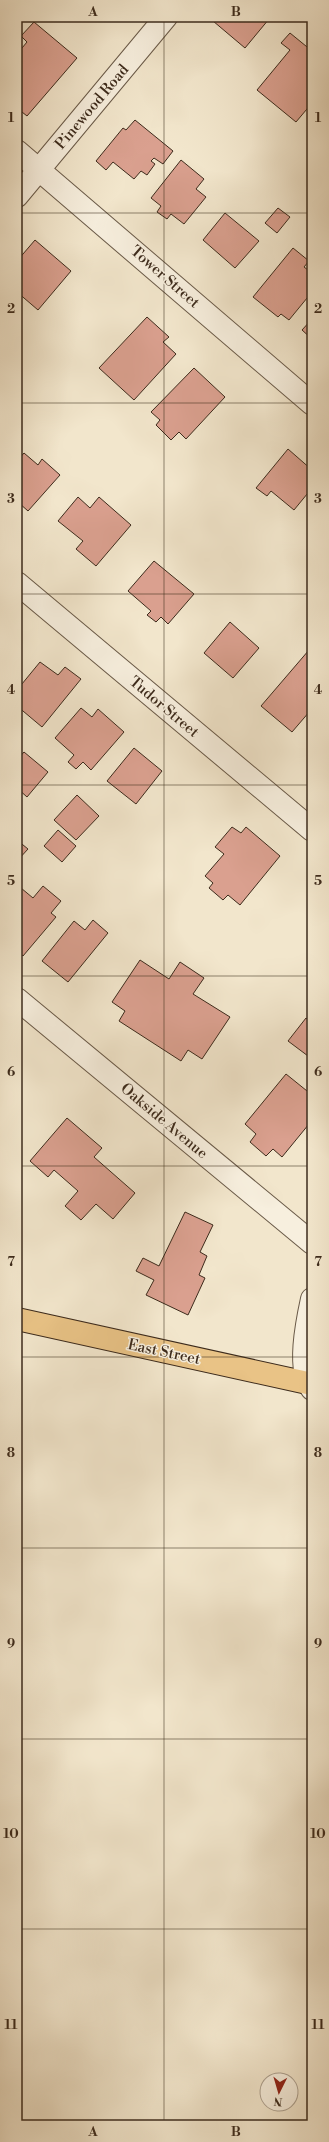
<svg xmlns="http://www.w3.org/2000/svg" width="329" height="2142" font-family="'Libre Bodoni',serif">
<rect width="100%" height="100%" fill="#f2e6cc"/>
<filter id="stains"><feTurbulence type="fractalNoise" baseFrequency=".005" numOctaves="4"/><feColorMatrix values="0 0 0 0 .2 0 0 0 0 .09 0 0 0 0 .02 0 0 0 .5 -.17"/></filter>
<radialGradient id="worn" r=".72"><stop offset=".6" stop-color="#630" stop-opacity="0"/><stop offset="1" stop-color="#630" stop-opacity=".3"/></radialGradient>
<!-- building -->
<g fill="#daa08f" stroke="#3d2b1c">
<polygon points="216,17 266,17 269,19 245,48 213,21"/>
<polygon points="34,22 77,58 27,116 17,108 17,54 27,42 21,36"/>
<polygon points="290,33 312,51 312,103 296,122 257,90 290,50 281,43"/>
<polygon points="135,120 173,151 163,164 154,158 151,161 155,164 147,175 141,171 134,179 113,162 106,170 96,161 123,128 126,130"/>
<polygon points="181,160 204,179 196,189 206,197 184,224 171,214 167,219 157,212 161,206 151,198"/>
<polygon points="278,208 290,217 277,233 265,223"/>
<polygon points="225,213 259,241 235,268 203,240"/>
<polygon points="35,240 71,271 38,310 17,292 17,261"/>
<polygon points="293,248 309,261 304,267 312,273 312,292 289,320 281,314 278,317 253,297"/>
<polygon points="147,317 169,337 163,342 176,354 134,400 99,368"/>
<polygon points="312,319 312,339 302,330"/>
<polygon points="194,368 225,397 186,439 179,432 171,440 156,425 160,420 151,412"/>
<polygon points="288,449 312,470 312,488 294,510 271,491 267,496 256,488"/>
<polygon points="24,453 38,465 42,459 60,475 28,511 19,503 17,506 17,461"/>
<polygon points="78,497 90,508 99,497 131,525 96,566 76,549 83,541 58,521"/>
<polygon points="154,561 194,594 168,624 161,617 156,622 147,615 151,611 128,591"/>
<polygon points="230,622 259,648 233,678 204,653"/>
<polygon points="309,650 312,653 312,713 310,711 292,732 261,706"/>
<polygon points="40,662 58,675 65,667 81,679 42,727 17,706 17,690"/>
<polygon points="81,708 92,717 98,709 124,732 91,770 83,762 76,769 68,762 74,755 55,738"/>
<polygon points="134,748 162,771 136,804 107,781"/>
<polygon points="24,752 48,772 27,797 17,788 17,760"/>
<polygon points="77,795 99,816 76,840 54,820"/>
<polygon points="232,827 241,833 246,827 280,856 240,905 228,895 223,900 209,888 213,883 205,876 224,854 215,847"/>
<polygon points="58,830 76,846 62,862 44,846"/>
<polygon points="17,840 28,849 17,861"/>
<polygon points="43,886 61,901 51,913 56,917 23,956 17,951 17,893 21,888 33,898"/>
<polygon points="93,920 108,933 68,982 42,961 74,921 85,930"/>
<polygon points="140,960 169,979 180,962 204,978 193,994 230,1017 202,1059 188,1050 181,1061 119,1021 125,1011 112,1002"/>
<polygon points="306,1018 312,1022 312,1059 288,1041"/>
<polygon points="286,1074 312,1095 312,1126 309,1124 282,1157 273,1149 266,1156 250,1142 256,1134 245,1124"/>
<polygon points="67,1118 102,1148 94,1157 135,1193 113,1219 96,1204 81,1220 65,1206 78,1191 54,1170 48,1177 30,1161"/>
<polygon points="185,1212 213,1225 200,1252 207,1256 199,1275 205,1278 188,1315 146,1295 154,1280 136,1271 143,1258 159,1266"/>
</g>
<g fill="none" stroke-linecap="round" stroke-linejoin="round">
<defs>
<g id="minor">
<polyline points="17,151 312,404"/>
<polyline points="17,196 166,17"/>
<polyline points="17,583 312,830"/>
<polyline points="17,999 312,1243"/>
<path d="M 312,1299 C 307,1322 297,1370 312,1389"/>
</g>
<polyline id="major" points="17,1319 312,1384"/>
</defs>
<!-- minor casing -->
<use href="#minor" stroke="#6a5a48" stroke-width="24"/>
<!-- major casing -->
<use href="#major" stroke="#3d2b1c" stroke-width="24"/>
<!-- minor -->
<use href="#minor" stroke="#f7efde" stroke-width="22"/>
<!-- major -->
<use href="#major" stroke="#e9c386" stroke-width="22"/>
</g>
<!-- grid -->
<path fill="none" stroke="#3d2b1c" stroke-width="1" stroke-opacity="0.55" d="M 164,17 L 164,2125M 17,213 L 312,213M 17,403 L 312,403M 17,594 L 312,594M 17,785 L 312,785M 17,976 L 312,976M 17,1166 L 312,1166M 17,1357 L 312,1357M 17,1548 L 312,1548M 17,1739 L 312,1739M 17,1929 L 312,1929"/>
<g text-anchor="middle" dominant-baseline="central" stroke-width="3" stroke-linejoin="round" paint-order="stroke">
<!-- street labels -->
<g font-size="15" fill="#3d2b1c" stroke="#f7efde">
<text transform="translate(92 107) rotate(-50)">Pinewood Road</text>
<text transform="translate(165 277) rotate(41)">Tower Street</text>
<text transform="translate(164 707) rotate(40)">Tudor Street</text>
<text transform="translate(164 1121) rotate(40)">Oakside Avenue</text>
<text transform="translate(164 1352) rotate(12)">East Street</text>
</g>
</g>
<!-- margin -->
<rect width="329" height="2142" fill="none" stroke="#f2e6cc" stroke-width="44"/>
<!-- north arrow -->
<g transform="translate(279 2092) rotate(185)"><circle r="19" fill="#f7efde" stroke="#ada190"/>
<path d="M0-3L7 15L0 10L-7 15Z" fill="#8f2418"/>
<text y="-6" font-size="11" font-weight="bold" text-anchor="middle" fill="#3d2b1c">N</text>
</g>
<rect x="22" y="22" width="285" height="2098" fill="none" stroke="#3d2b1c" stroke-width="1.5"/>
<g font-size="13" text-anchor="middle" font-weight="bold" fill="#3d2b1c">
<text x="93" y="16">A</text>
<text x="236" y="16">B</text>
<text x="11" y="122">1</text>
<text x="318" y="122">1</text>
<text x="11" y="313">2</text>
<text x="318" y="313">2</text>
<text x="11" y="503">3</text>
<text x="318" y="503">3</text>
<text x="11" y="694">4</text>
<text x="318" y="694">4</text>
<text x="11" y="885">5</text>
<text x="318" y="885">5</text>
<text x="11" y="1076">6</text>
<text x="318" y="1076">6</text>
<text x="11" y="1266">7</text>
<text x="318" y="1266">7</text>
<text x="11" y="1457">8</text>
<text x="318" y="1457">8</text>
<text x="11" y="1648">9</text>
<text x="318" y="1648">9</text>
<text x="11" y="1838">10</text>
<text x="318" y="1838">10</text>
<text x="11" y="2029">11</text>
<text x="318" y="2029">11</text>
<text x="93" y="2136">A</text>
<text x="236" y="2136">B</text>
</g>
<rect width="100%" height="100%" filter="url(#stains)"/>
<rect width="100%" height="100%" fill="url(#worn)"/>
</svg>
